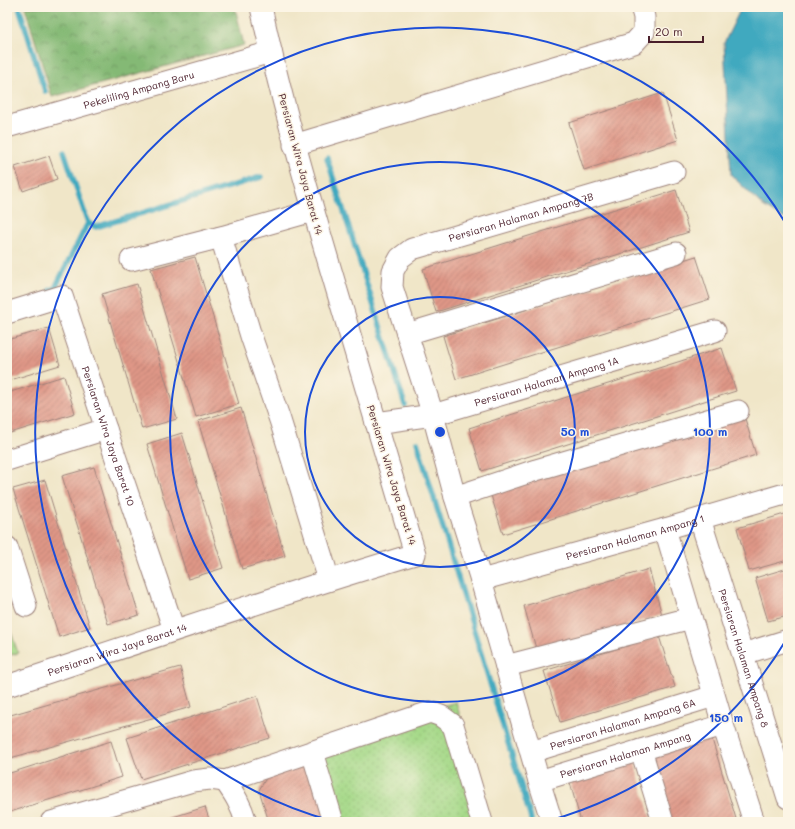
<svg xmlns="http://www.w3.org/2000/svg" width="795" height="829" font-family="Mali,sans-serif">
<defs>
<pattern id="green-dots" width="8" height="8" patternUnits="userSpaceOnUse"><rect width="8" height="8" fill="#a6d989"/><path d="M2 2h.1M6 6h.1" fill="none" stroke="#90ba76" stroke-width="1.8" stroke-linecap="round"/></pattern>
<pattern id="forest-crowns" width="20" height="18" patternUnits="userSpaceOnUse"><rect width="20" height="18" fill="#84b975"/><path d="M2 6a3 3 0 1 1 6 0M12 15a3 3 0 1 1 6 0" fill="none" stroke="#6e9660"/></pattern>
<pattern id="building-hatch" width="6" height="6" patternUnits="userSpaceOnUse"><rect width="6" height="6" fill="#df9787"/><path d="M-1 1l2-2M0 6l6-6M5 7l2-2" fill="none" stroke="#b77b6f"/></pattern>
</defs>
<rect width="100%" height="100%" fill="#fcf5e5"/>
<filter id="ink" filterUnits="userSpaceOnUse"><feTurbulence type="fractalNoise" baseFrequency=".025" numOctaves="2"/><feDisplacementMap in="SourceGraphic" scale="8" xChannelSelector="R" yChannelSelector="G"/><feConvolveMatrix kernelMatrix="1 2 1 2 8 2 1 2 1" color-interpolation-filters="sRGB"/></filter>
<filter id="wash" filterUnits="userSpaceOnUse"><feTurbulence type="fractalNoise" baseFrequency=".012" numOctaves="4" result="noise"/><feDisplacementMap in="SourceGraphic" scale="16" xChannelSelector="R" yChannelSelector="G"/><feGaussianBlur stdDeviation="0.9" result="paint"/><feColorMatrix in="noise" values="0 0 0 0 0 0 0 0 0 0 0 0 0 0 0 0 0 1.4 0 .05"/><feComposite in="paint" operator="in"/></filter>
<g filter="url(#wash)">
<rect width="100%" height="100%" fill="#f0e6c8"/>
<!-- green -->
<g fill="url(#green-dots)" stroke="#787c5a">
<polygon points="7,620 18,653 7,656"/>
<polygon points="456,702 489,822 330,822 309,747"/>
</g>
<!-- forest -->
<polygon fill="url(#forest-crowns)" stroke="#676c50" points="25,7 235,7 244,45 52,97"/>
<!-- water -->
<polygon fill="#3fa9bf" stroke="#446475" points="744,7 788,7 788,221 763,206 731,175 724,43 741,8"/>
<g fill="none" stroke-linecap="round" stroke-linejoin="round">
<!-- stream -->
<g stroke="#3fa9bf" stroke-width="5.5">
<polyline points="19,7 45,91"/>
<polyline points="327,158 405,405"/>
<polyline points="88,223 96,227 261,177"/>
<polyline points="50,290 55,288 88,223 64,151"/>
<polyline points="417,442 532,822"/>
</g>
</g>
<g id="blocks">
<!-- building -->
<g fill="url(#building-hatch)">
<polygon points="663,93 678,140 584,170 569,123"/>
<polygon points="49,156 57,179 23,191 15,167"/>
<polygon points="676,190 689,232 436,312 423,269"/>
<polygon points="696,256 710,299 456,379 443,336"/>
<polygon points="195,257 239,404 196,417 151,269"/>
<polygon points="137,284 177,419 142,429 102,294"/>
<polygon points="49,328 60,365 7,381 7,340"/>
<polygon points="722,348 736,391 482,471 469,428"/>
<polygon points="64,376 75,413 7,434 7,393"/>
<polygon points="241,408 285,556 242,569 198,421"/>
<polygon points="743,412 756,455 503,534 490,492"/>
<polygon points="182,433 223,568 188,579 147,444"/>
<polygon points="94,467 139,615 108,624 62,476"/>
<polygon points="45,480 90,627 59,637 13,489"/>
<polygon points="788,513 788,560 749,571 737,528"/>
<polygon points="788,568 788,616 768,621 755,578"/>
<polygon points="649,569 662,615 537,652 524,606"/>
<polygon points="659,636 675,687 560,722 544,671"/>
<polygon points="180,667 191,707 7,759 7,716"/>
<polygon points="257,696 270,738 141,779 127,738"/>
<polygon points="711,736 737,822 669,822 649,755"/>
<polygon points="111,741 122,777 7,813 7,774"/>
<polygon points="634,760 652,822 581,822 569,779"/>
<polygon points="312,762 329,822 269,822 259,790 268,775"/>
<polygon points="205,807 210,822 157,822"/>
</g>
</g>
</g>
<g filter="url(#ink)">
<use href="#blocks" fill-opacity="0" stroke="#9d827a" stroke-width="1"/>
<g fill="none" stroke-linecap="round" stroke-linejoin="round">
<defs>
<g id="minor">
<path id="s1" d="M 7,127 L 271,52"/>
<polyline points="294,145 634,43 644,32 644,17 641,7"/>
<polyline points="221,237 251,336 280,420 329,580"/>
<polyline points="131,260 221,237 313,211"/>
<path id="s2" d="M 7,313 L 62,296 L 106,429 L 174,630"/>
<polyline points="407,334 676,253"/>
<path id="s3" d="M 376,423 L 433,415 L 715,331"/>
<polyline points="7,460 106,429"/>
<polyline points="455,497 536,470 738,411"/>
<path id="s4" d="M 700,519 L 788,798"/>
<polyline points="665,529 723,725"/>
<polyline points="7,547 26,606"/>
<path id="s5" d="M 481,580 L 665,529 L 788,493"/>
<polyline points="743,654 788,640"/>
<polyline points="506,666 691,618"/>
<path id="s6" d="M 7,686 C 143,641 278,595 415,554 C 391,473 367,392 343,311 C 313,210 283,109 261,7"/>
<polyline points="641,750 663,822"/>
<polyline points="312,752 333,822"/>
<path id="s7" d="M 531,752 L 714,696"/>
<path d="M 225,781 C 235,795 241,805 246,822"/>
<path id="s8" d="M 539,781 L 481,580 L 455,497 L 433,415 L 392,287 L 393,271 L 400,258 L 412,249 L 674,172"/>
<polyline points="51,822 193,781 210,779 225,781 430,712 441,716 453,725 482,822"/>
<path id="s9" d="M 552,822 L 539,781 L 723,725 L 754,822"/>
</g>
</defs>
<!-- minor casing -->
<use href="#minor" stroke="#9d827a" stroke-width="23"/>
<!-- minor -->
<use href="#minor" stroke="#fff" stroke-width="21"/>
</g>
</g>
<!-- distance rings -->
<g fill="none" stroke="#1d4ed8" stroke-width="2">
<circle cx="440" cy="432" r="135"/>
<circle cx="440" cy="432" r="270"/>
<path d="M786 640A404 404 0 0 1 548 821M332 821A404 404 0 1 1 786 224"/>
</g>
<g text-anchor="middle" dominant-baseline="central" stroke-width="3" stroke-linejoin="round" paint-order="stroke">
<!-- street labels -->
<g font-size="10" fill="#4a1f2b" stroke="#fcf5e5">
<text stroke="none"><textPath href="#s1" startOffset="137">Pekeliling Ampang Baru</textPath></text>
<text transform="translate(301 164) rotate(75)">Persiaran Wira Jaya Barat 14</text>
<text stroke="none"><textPath href="#s8" startOffset="675">Persiaran Halaman Ampang 7B</textPath></text>
<text stroke="none"><textPath href="#s3" startOffset="176">Persiaran Halaman Ampang 1A</textPath></text>
<text stroke="none"><textPath href="#s2" startOffset="205">Persiaran Wira Jaya Barat 10</textPath></text>
<text transform="translate(392 475) rotate(73)">Persiaran Wira Jaya Barat 14</text>
<text stroke="none"><textPath href="#s5" startOffset="160">Persiaran Halaman Ampang 1</textPath></text>
<text stroke="none"><textPath href="#s6" startOffset="116">Persiaran Wira Jaya Barat 14</textPath></text>
<text stroke="none"><textPath href="#s4" startOffset="146">Persiaran Halaman Ampang 8</textPath></text>
<text stroke="none"><textPath href="#s7" startOffset="96">Persiaran Halaman Ampang 6A</textPath></text>
<text stroke="none"><textPath href="#s9" startOffset="133">Persiaran Halaman Ampang</textPath></text>
</g>
</g>
<circle cx="440" cy="432" r="6" fill="#1d4ed8" stroke="#fcf5e5" stroke-width="2"/>
<g font-size="12" text-anchor="middle" font-weight="bold" fill="#1d4ed8" stroke="#fcf5e5" stroke-width="3" stroke-linejoin="round" paint-order="stroke">
<text x="575" y="436">50 m</text>
<text x="710" y="436">100 m</text>
<text x="726" y="722">150 m</text>
</g>
<!-- margin -->
<rect width="795" height="829" fill="none" stroke="#fcf5e5" stroke-width="24"/>
<!-- scale -->
<path d="M649 36v6h54v-6" fill="none" stroke="#4a1f2b" stroke-width="2"/>
<text x="655" y="36" font-size="12" fill="#4a1f2b" stroke="#fcf5e5" stroke-width="3" paint-order="stroke">20 m</text>
</svg>
